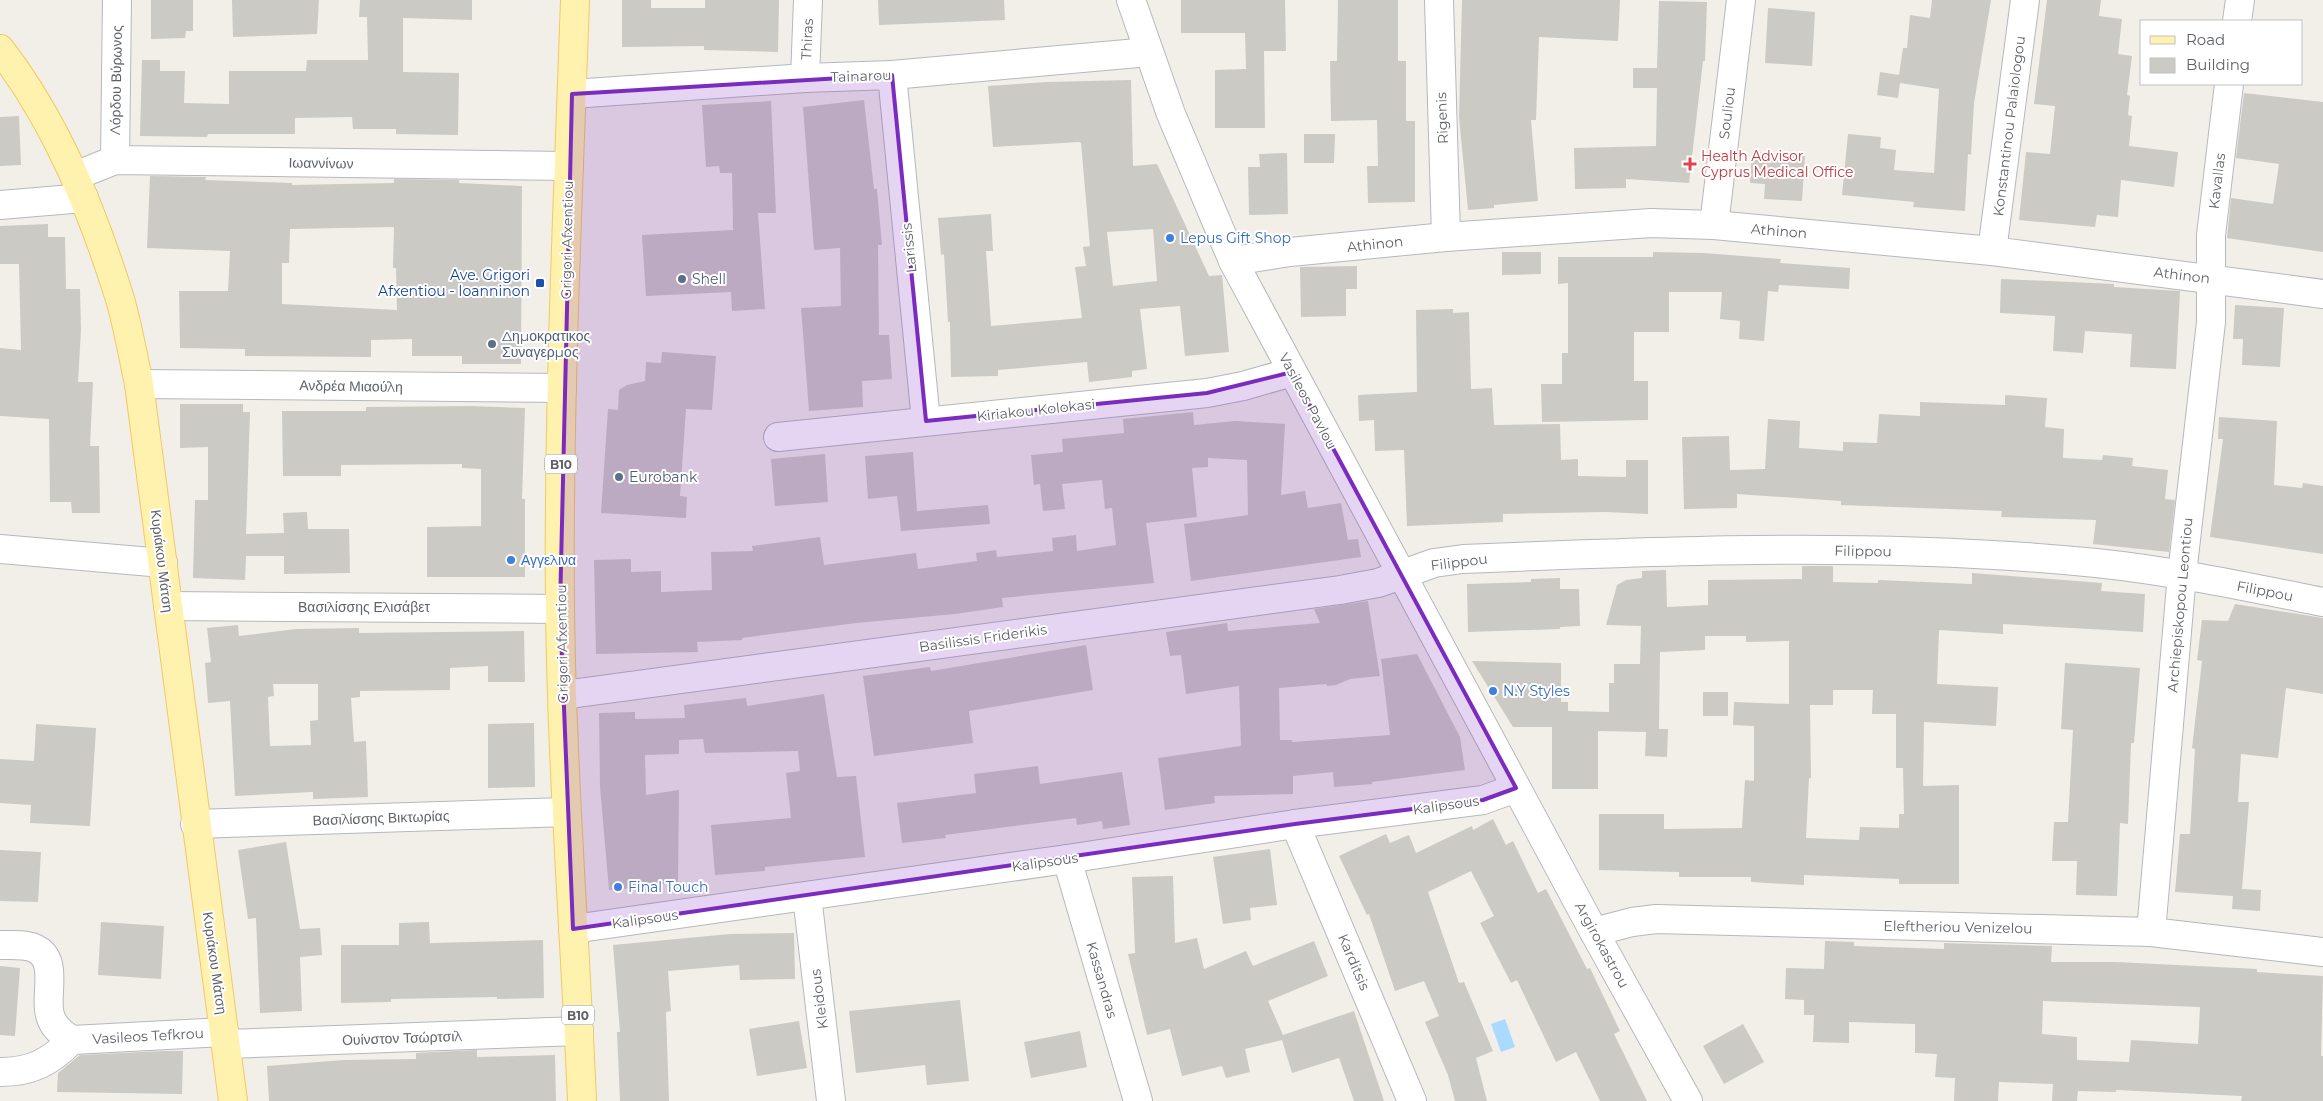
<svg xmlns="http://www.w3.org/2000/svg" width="2323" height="1101" font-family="Montserrat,sans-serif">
<rect width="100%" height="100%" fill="#f1efe8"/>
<!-- water -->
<polygon fill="#aadaff" points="1505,1019 1515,1047 1501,1052 1491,1024"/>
<!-- building -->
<g fill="#cccac5" fill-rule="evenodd">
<polygon points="151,0 193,0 193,31 186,31 185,38 151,39"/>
<polygon points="232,0 319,0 317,34 233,37"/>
<polygon points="360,0 472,0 472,20 403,18 403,72 459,73 458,135 396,134 396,129 353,129 352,117 295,118 295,134 208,134 207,137 140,136 142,60 160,60 160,71 185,71 184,103 229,104 229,71 306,71 307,60 368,60 367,17 359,17"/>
<polygon points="622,0 651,0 651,8 705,8 705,0 779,0 778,52 704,50 704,46 622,47"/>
<polygon points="878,0 1004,0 1005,20 879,25"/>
<polygon points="1181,0 1285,0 1286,51 1264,51 1265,128 1215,128 1215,70 1246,69 1245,33 1181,33"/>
<polygon points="1338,0 1398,0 1398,61 1406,61 1406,121 1415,121 1415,202 1368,203 1367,166 1378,166 1377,120 1331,121 1330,61 1337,61"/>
<polygon points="1462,0 1620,0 1618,41 1539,37 1536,120 1531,120 1538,201 1494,205 1494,208 1468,210 1459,117"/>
<polygon points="1932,0 1991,0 1974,103 1971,155 1968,154 1965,211 1913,207 1914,202 1842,195 1848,134 1881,137 1880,148 1896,150 1894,170 1934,173 1939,89 1900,83 1898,98 1877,95 1880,72 1899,75 1903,48 1907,48 1910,15 1930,18"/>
<polygon points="2047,0 2101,0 2099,16 2122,19 2118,54 2132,56 2127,95 2130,96 2128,115 2132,116 2129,146 2178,152 2174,187 2121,180 2118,217 2097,215 2095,227 2019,220 2026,152 2050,154 2055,106 2034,104"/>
<polygon points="1659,1 1707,2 1705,61 1703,61 1689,183 1626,179 1626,188 1575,189 1574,148 1656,146 1657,88 1633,88 1633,68 1657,68"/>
<polygon points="1768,8 1815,12 1812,66 1765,63"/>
<path d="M 1131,80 L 1133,166 L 1157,164 L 1209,276 L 1222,275 L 1229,352 L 1185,356 L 1180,306 L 1140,309 L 1147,369 L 1132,371 L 1132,377 L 1089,382 L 1087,362 L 998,370 L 998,376 L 951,377 L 950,322 L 948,322 L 944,254 L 941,255 L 938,218 L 991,214 L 993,251 L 986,251 L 991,326 L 1082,318 L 1075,267 L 1086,266 L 1083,247 L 1090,246 L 1081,143 L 1079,142 L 993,147 L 988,86 L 1047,82 ZM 1153,229 L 1157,281 L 1113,286 L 1107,232 Z"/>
<polygon points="2244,93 2323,102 2323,252 2227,238 2231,198 2273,204 2279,164 2236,158"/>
<polygon points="864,100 874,189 877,189 882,245 878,245 879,335 889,335 892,379 862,381 863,407 809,411 801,308 841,306 840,248 814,250 803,107"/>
<polygon points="771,101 776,213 758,213 765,309 732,311 731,292 646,296 642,235 733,230 732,173 720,173 719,166 706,167 702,105"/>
<polygon points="19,116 21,165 0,166 0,117"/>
<polygon points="1304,134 1335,134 1334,163 1304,163"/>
<polygon points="1752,152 1805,156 1802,201 1764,199 1765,184 1750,183"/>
<polygon points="1287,153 1288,214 1249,215 1248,167 1260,167 1259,154"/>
<path d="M 150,176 L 206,177 L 205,180 L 292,183 L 292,185 L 394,183 L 394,179 L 459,180 L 459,183 L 522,186 L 521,364 L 462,364 L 462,356 L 412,356 L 412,339 L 371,340 L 371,357 L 245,356 L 245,349 L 180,348 L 179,291 L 228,291 L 230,251 L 147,248 ZM 394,227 L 393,268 L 396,268 L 397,310 L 282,304 L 282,263 L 289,263 L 290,229 Z"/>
<polygon points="48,224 48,237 65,237 66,289 80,289 81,330 78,382 93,382 90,446 99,446 100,513 72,513 71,502 50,502 49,419 0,416 0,348 21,350 19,264 0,264 0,226"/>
<polygon points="1502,252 1541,252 1541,274 1502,275"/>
<polygon points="1653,252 1704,253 1781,259 1780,263 1850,268 1849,289 1779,285 1778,292 1768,291 1764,341 1739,339 1740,321 1720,319 1722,292 1669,292 1669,332 1634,332 1634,381 1648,381 1648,420 1542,422 1541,384 1562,384 1562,353 1568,353 1568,283 1558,284 1558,257 1653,257"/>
<polygon points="1357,266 1357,289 1346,289 1346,316 1301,317 1300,267"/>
<polygon points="2001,279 2114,284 2114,287 2180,291 2176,369 2130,367 2132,334 2085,331 2083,353 2053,351 2055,316 2000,313"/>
<polygon points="2235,305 2284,308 2280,367 2242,365 2243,339 2233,339"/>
<polygon points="1453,309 1453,313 1469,312 1471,389 1492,388 1494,425 1560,424 1561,460 1578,459 1578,476 1626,477 1626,460 1648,460 1648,514 1606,512 1503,514 1503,522 1407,526 1404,450 1375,451 1374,420 1359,421 1358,395 1417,392 1416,310"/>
<polygon points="662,352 716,356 712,410 686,409 680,496 687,497 686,518 601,513 608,409 618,410 619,390 627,385 645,381 646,362 661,363"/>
<polygon points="2005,395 2047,398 2045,427 2064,429 2063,458 2102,460 2103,455 2133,458 2132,466 2168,470 2165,499 2175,500 2169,552 2093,544 2096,520 2001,517 2002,511 1841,505 1841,501 1737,494 1737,508 1684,509 1682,437 1729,436 1730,470 1765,469 1768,419 1800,421 1799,448 1843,451 1843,442 1877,443 1879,414 1920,416 1920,402 2005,405"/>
<polygon points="180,404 243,404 243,412 250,412 246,534 284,533 283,513 307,512 308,529 349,529 350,573 284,574 284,556 246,556 245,580 193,578 195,500 208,500 208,447 180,448"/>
<polygon points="470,406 525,408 522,499 525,499 525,577 427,577 427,527 481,526 481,469 462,468 462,464 341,465 341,476 283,476 282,411 366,411 366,407"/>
<polygon points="1193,412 1194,425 1235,421 1285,424 1281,495 1305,491 1308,508 1341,503 1348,540 1358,539 1361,557 1191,581 1184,524 1248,515 1247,460 1208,458 1208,467 1192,468 1197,517 1146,523 1154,583 1002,598 1003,607 955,614 856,623 742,638 742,640 697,642 698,652 596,654 594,560 631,559 631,572 661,571 661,592 712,590 711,552 753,551 752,546 820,537 824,565 916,553 918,569 977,561 976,553 996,550 997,557 1053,551 1052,538 1076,535 1077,551 1116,545 1112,508 1105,509 1102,480 1062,484 1065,509 1043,511 1040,484 1034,485 1031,455 1063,452 1062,439 1124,433 1123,419"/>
<polygon points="2219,417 2277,421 2274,485 2302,488 2303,483 2323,486 2323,554 2210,537 2223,439 2218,439"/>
<polygon points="913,452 917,511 988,505 990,524 901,531 897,496 868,499 865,456"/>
<polygon points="825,454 828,502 775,506 771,459"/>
<path d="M 1802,566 L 1833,566 L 1833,582 L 1878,583 L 1878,580 L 1972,584 L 1972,573 L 2102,583 L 2101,591 L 2145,594 L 2143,632 L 2003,624 L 2003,634 L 1939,630 L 1937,684 L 1998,687 L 1996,726 L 1924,722 L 1923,786 L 1959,785 L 1959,884 L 1899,884 L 1899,879 L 1804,875 L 1804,885 L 1751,882 L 1751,877 L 1679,877 L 1679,872 L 1599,870 L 1599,814 L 1664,814 L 1664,829 L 1742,828 L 1745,780 L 1754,781 L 1754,726 L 1733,725 L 1734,702 L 1789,704 L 1789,641 L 1746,642 L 1746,636 L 1705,636 L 1705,650 L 1660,652 L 1659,729 L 1668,729 L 1667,757 L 1645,756 L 1646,732 L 1598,731 L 1598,789 L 1552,789 L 1552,727 L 1513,727 L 1472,661 L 1561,663 L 1561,702 L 1568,702 L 1568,711 L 1609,712 L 1609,683 L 1614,683 L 1614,664 L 1640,664 L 1641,626 L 1606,625 L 1617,585 L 1626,580 L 1642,578 L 1642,571 L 1666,570 L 1667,607 L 1708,605 L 1708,580 L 1802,579 ZM 1833,690 L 1873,690 L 1872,714 L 1896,714 L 1896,768 L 1903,768 L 1904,814 L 1899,814 L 1899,828 L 1860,827 L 1859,840 L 1806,838 L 1809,778 L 1811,778 L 1810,705 L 1833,705 Z"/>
<polygon points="1560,578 1560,589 1579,589 1580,626 1560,627 1560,629 1468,632 1467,584 1531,582 1531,579"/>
<polygon points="1368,601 1380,676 1350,679 1336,685 1327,686 1326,684 1279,688 1280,740 1292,740 1292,742 1390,735 1381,659 1417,654 1460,737 1465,770 1372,782 1372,784 1334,787 1333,772 1293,776 1293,794 1214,796 1215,803 1165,810 1158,758 1241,746 1239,686 1186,694 1181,655 1170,656 1166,632 1227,623 1228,631 1320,623 1314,609"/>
<polygon points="2235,604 2323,618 2323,694 2286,688 2278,758 2241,754 2238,802 2249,802 2242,889 2261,890 2260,911 2232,909 2233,896 2175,892 2180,834 2190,834 2195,749 2192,748 2202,661 2197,660 2202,620 2228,621"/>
<path d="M 238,625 L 239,636 L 296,629 L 359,628 L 359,633 L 524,631 L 525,682 L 488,682 L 488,666 L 450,668 L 450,690 L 360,691 L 360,697 L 351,698 L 354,742 L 366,741 L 368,797 L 313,799 L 313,792 L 235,796 L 230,701 L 208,703 L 205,663 L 211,662 L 207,628 ZM 273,684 L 318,684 L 318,720 L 310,721 L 311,745 L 270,746 L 268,697 L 274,696 Z"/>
<polygon points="1086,645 1093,690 969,711 973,743 874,756 863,676 930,667 931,671"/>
<polygon points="2065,663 2140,668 2134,743 2131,743 2128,824 2120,823 2117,896 2076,895 2077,861 2052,861 2054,822 2068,822 2073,730 2061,729"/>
<rect x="1703" y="692" width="25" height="24"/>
<polygon points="824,694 837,777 856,776 865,857 765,867 765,871 715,875 711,825 791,818 786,773 800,771 798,751 705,753 703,739 679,740 679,754 645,755 646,795 679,790 678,884 646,884 647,887 609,890 600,787 599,713 635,712 635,719 685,718 684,705 746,698 747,706"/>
<polygon points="534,723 535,787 488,788 488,724"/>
<polygon points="36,724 96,728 90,826 30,823 31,805 0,803 0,759 34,761"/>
<polygon points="1038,766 1040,784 1122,772 1130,825 1103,829 1102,821 1077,825 1076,818 945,835 946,838 902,843 897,803 976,793 974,774"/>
<polygon points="1493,819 1506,845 1513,841 1538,893 1546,889 1587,969 1590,968 1620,1031 1614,1034 1647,1101 1600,1101 1576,1052 1556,1062 1517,980 1511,983 1480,923 1494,916 1471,871 1428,892 1459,983 1464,982 1493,1051 1476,1058 1487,1101 1455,1101 1448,1075 1425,1022 1439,1016 1424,981 1395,991 1369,914 1367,915 1339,856 1386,834 1390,843 1409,835 1416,853 1472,826 1473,830"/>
<polygon points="286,842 300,929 320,928 322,955 300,957 302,1011 260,1013 256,918 248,919 238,850"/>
<polygon points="1270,849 1277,905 1250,908 1251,920 1223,924 1213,857"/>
<polygon points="0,850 41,852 38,902 0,901"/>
<polygon points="1173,876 1175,943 1197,938 1204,969 1246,951 1253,966 1314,941 1328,976 1268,1001 1283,1035 1354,1011 1384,1101 1354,1101 1339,1058 1292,1073 1282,1040 1245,1049 1250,1072 1226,1078 1222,1066 1182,1076 1170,1029 1147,1035 1128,954 1135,953 1132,877"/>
<polygon points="101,922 164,926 161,979 98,975"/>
<polygon points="429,922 430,943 543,940 544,998 497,999 497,997 391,999 391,1002 341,1003 341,945 399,945 399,923"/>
<polygon points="794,933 795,979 740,980 739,965 668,971 671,1011 666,1012 669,1101 620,1101 617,1032 620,1032 613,945 730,934"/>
<path d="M 1825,941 L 1854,942 L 1854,946 L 1944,949 L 1944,943 L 2052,946 L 2051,962 L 2116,962 L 2257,969 L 2257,972 L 2323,976 L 2321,1056 L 2323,1056 L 2323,1101 L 2241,1101 L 2242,1096 L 2116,1090 L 2116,1092 L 2078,1091 L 2077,1101 L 2052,1101 L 2053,1084 L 1999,1082 L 1998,1101 L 1954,1101 L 1955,1078 L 1935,1077 L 1937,1054 L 1915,1053 L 1915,1024 L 1849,1022 L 1849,1043 L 1813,1042 L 1814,1015 L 1804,1015 L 1804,1000 L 1785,999 L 1786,968 L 1824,969 ZM 2043,1001 L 2200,1007 L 2198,1044 L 2131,1040 L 2129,1062 L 2077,1060 L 2077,1037 L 2042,1034 Z"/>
<polygon points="0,966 20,968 15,1036 0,1035"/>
<polygon points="960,1000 969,1081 927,1085 925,1065 856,1073 849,1011"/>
<polygon points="799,1021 807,1068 757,1076 749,1029"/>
<polygon points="1743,1024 1764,1062 1724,1084 1703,1046"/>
<polygon points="1080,1031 1087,1067 1031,1078 1024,1042"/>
<polygon points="477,1050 477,1057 555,1055 556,1101 269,1101 267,1066 344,1060 416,1059 416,1053"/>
<polygon points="163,1051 183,1051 182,1094 57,1092 58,1073 80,1055"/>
</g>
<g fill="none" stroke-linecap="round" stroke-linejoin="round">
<defs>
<g id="minor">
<polyline points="1131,0 1171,114 1233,261 1594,932 1688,1101"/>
<polyline points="1439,0 1446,237"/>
<polyline points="2237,21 2240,0"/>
<polyline points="892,75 926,421"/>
<polyline points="805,78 808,0"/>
<polyline points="572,94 805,78 892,75 1149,52"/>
<polyline points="115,160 117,0"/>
<polyline points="75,176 115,160 569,166"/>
<polyline points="0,205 84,198"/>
<polyline points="1714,225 1741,0"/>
<polyline points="1992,251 2025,0"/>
<polyline points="1233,261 1290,252 1446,237 1651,223 1714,225 1992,251 2323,294"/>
<polyline points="139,384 562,388"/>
<polyline points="778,437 1207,393 1243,386 1292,372"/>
<polyline points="0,549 163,563"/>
<polyline points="168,606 560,609"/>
<path d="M 563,695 L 1340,590 L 1378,583 L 1434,563 L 1463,559 C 1674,550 1886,542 2096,563 C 2173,571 2248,587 2323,602"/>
<polyline points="195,824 566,812"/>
<polyline points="1295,824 1412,1101"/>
<polyline points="1067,859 1138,1101"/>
<polyline points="807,896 831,1101"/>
<polyline points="573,929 1067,859 1295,824 1483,800 1516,788"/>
<polyline points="1594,932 1632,922 1656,919 2151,932 2323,952"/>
<polyline points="2151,932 2182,574 2211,322 2211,235 2229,84"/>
<path d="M 0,945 C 11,945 25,944 34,948 C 60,959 44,995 50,1015 C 53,1027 62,1034 72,1040 L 224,1032"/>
<polyline points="226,1044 579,1031"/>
<path d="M 0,1072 C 32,1072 50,1062 72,1040"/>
</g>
<g id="major">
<path d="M 575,0 C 568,203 558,406 560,609 C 562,773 575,937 582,1101"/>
<path d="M 0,49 C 57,123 92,210 120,299 C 128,327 133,356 139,384 L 233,1101"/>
</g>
</defs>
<!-- minor casing -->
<use href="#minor" stroke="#b5b8bc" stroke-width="30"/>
<!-- major casing -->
<use href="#major" stroke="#f2c960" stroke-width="30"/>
<!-- minor -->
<use href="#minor" stroke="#fff" stroke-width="28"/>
<!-- major -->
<use href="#major" stroke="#fff2af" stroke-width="28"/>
</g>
<!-- marked area -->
<path fill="#7b2cbf" fill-opacity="0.2" stroke="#7b2cbf" stroke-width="4" stroke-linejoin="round" d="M 892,75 L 926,421 L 1207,393 L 1292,372 L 1516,788 L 1483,800 L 1295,824 L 573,929 L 560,609 L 572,94 Z"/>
<!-- markers -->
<path fill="#e0444e" stroke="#fff" stroke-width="2" d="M1687.5 156.5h5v5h5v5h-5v5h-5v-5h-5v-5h5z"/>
<g fill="#3f7fe0" stroke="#fff" stroke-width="2">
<circle cx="1170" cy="238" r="5"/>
<circle cx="511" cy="560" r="5"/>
<circle cx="1493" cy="691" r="5"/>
<circle cx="618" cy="887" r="5"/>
</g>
<g fill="#5c6f8a" stroke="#fff" stroke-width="2">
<circle cx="682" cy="279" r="5"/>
<circle cx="492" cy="344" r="5"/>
<circle cx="619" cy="477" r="5"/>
</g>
<rect fill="#1a4fb4" stroke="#fff" stroke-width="2" x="535" y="278" width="10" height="10" rx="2.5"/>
<g text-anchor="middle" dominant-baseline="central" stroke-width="4" stroke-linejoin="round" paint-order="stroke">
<!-- shield labels -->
<g fill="#fff" stroke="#8f9295" stroke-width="1">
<rect x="545" y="454.5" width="32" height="19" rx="4"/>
<rect x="562" y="1005.5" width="32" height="19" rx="4"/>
</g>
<g font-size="12" font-weight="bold" fill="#5f6368">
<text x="561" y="464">B10</text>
<text x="578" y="1015">B10</text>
</g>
<!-- street labels -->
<g font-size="14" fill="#5f6368" stroke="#fff">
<text transform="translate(807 39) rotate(-87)">Thiras</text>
<text transform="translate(861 76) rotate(-2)">Tainarou</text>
<text transform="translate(116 80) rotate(-89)">Λόρδου Βύρωνος</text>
<text transform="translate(1727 113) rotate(-83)">Souliou</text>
<text transform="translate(1442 118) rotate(-92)">Rigenis</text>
<text transform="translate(2009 126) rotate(-83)">Konstantinou Palaiologou</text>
<text transform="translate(321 163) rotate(1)">Ιωαννίνων</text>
<text transform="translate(2217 181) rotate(-83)">Kavallas</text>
<text transform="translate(1779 231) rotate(5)">Athinon</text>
<text transform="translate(567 240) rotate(-89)">Grigori Afxentiou</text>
<text transform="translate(1375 244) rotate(-6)">Athinon</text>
<text transform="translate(909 248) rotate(-96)">Larissis</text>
<text transform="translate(2182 275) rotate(7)">Athinon</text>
<text transform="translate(351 386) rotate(1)">Ανδρέα Μιαούλη</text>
<text transform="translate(1308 401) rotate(62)">Vasileos Pavlou</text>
<text transform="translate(1036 410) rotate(-6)">Kiriakou Kolokasi</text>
<text transform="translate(1863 551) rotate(1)">Filippou</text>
<text transform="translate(162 561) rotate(83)">Κυριάκου Μάτση</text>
<text transform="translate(1459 562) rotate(-7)">Filippou</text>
<text transform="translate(2265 591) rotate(11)">Filippou</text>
<text transform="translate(2180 605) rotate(-85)">Archiepiskopou Leontiou</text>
<text x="364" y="607">Βασιλίσσης Ελισάβετ</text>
<text transform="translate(983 638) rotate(-8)">Basilissis Friderikis</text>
<text transform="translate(562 644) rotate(-91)">Grigori Afxentiou</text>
<text transform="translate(1446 805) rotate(-8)">Kalipsous</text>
<text transform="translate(381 818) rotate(-2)">Βασιλίσσης Βικτωρίας</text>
<text transform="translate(1045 862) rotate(-8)">Kalipsous</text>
<text transform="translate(645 919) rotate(-8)">Kalipsous</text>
<text transform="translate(1958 927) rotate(1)">Eleftheriou Venizelou</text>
<text transform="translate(1602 945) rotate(61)">Argirokastrou</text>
<text transform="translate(1354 962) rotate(67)">Karditsis</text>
<text transform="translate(215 963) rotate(82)">Κυριάκου Μάτση</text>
<text transform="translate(1102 980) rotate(74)">Kassandras</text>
<text transform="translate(819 999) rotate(-97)">Kleidous</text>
<text transform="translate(148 1036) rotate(-3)">Vasileos Tefkrou</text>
<text transform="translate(402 1038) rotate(-2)">Ουίνστον Τσώρτσιλ</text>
</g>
<!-- health labels -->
<g font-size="14" fill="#be3a42" stroke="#fff" text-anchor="start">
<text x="1701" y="156">Health Advisor<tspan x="1701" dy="16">Cyprus Medical Office</tspan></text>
</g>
<!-- shop labels -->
<g font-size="14" fill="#366cbe" stroke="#fff" text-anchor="start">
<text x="1180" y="238">Lepus Gift Shop</text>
<text x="521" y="560">Αγγελινα</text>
<text x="1503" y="691">N.Y Styles</text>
<text x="628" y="887">Final Touch</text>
</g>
<!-- transit labels -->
<g font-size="14" fill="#164399" stroke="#fff" text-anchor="end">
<text x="530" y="275">Ave. Grigori<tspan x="530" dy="16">Afxentiou - Ioanninon</tspan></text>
</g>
<!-- service labels -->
<g font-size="14" fill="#4e5e75" stroke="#fff" text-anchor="start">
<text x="692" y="279">Shell</text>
<text x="502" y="336">Δημοκρατικος<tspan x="502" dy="16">Συναγερμος</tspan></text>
<text x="629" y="477">Eurobank</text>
</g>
</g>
<!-- legend -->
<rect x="2140" y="20" width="162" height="65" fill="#ffffff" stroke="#bfc1c3"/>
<rect x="2150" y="36" width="25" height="8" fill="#fff2af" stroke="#bfc1c3"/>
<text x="2186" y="45" font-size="15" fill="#5f6368">Road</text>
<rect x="2150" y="58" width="25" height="15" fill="#cccac5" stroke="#bfc1c3"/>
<text x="2186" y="70" font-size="15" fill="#5f6368">Building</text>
</svg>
